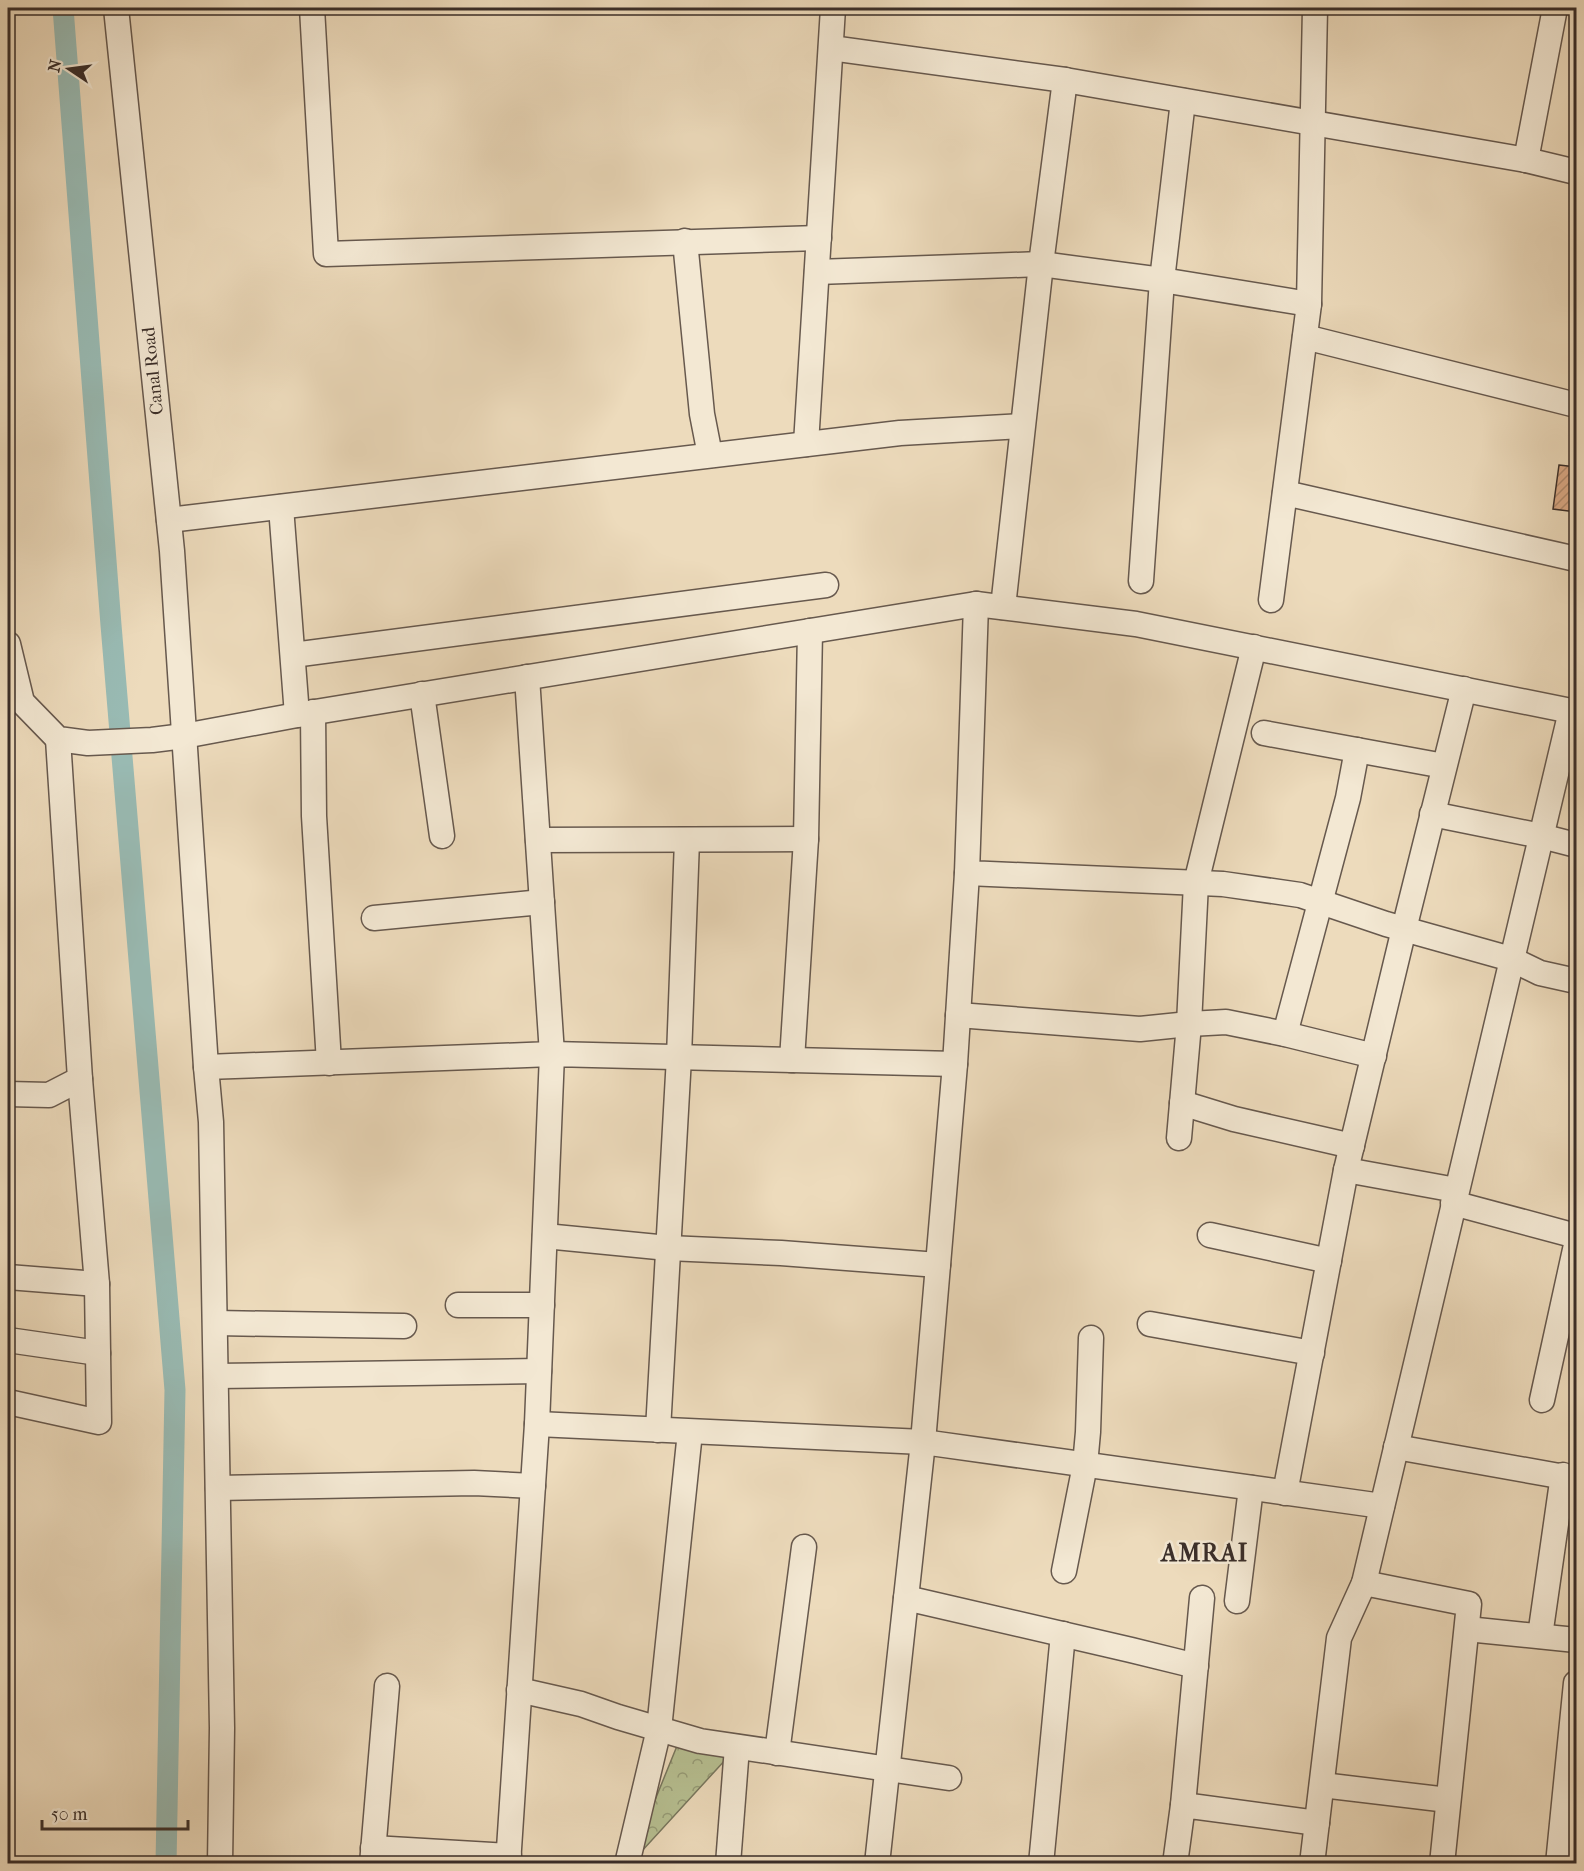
<svg xmlns="http://www.w3.org/2000/svg" width="1584" height="1871" font-family="'IM FELL French Canon',serif">
<defs>
<pattern id="park-crowns" width="20" height="18" patternUnits="userSpaceOnUse" patternTransform="scale(1.5)"><rect width="20" height="18" fill="#b7c092"/><path d="M2 6a3 3 0 1 1 6 0M12 15a3 3 0 1 1 6 0" fill="none" stroke="#969c77"/></pattern>
<pattern id="building-hatch" width="6" height="6" patternUnits="userSpaceOnUse" patternTransform="scale(1.5)"><rect width="6" height="6" fill="#dcab87"/><path d="M-1 1l2-2M0 6l6-6M5 7l2-2" fill="none" stroke="#b38c6e"/></pattern>
</defs>
<rect width="100%" height="100%" fill="#eddbbc"/>
<filter id="stains"><feTurbulence type="fractalNoise" baseFrequency=".00333" numOctaves="4"/><feColorMatrix values="0 0 0 0 .2 0 0 0 0 .09 0 0 0 0 .02 0 0 0 .5 -.17"/></filter>
<radialGradient id="worn" r=".72"><stop offset=".6" stop-color="#630" stop-opacity="0"/><stop offset="1" stop-color="#630" stop-opacity=".3"/></radialGradient>
<!-- park -->
<polygon fill="url(#park-crowns)" stroke="#78775e" stroke-width="1.5" points="679,1741 737,1747 631,1863 629,1864"/>
<g fill="none" stroke-linecap="round" stroke-linejoin="round">
<!-- canal -->
<polyline stroke="#99bbb4" stroke-width="21" points="63,8 111,625 175,1390 166,1864"/>
</g>
<!-- building -->
<polygon fill="url(#building-hatch)" stroke="#3a2e29" stroke-width="1.5" points="1559,465 1576,467 1576,512 1553,509"/>
<g fill="none" stroke-linecap="round" stroke-linejoin="round">
<defs>
<g id="minor">
<polyline points="116,8 172,551 206,1067 211,1122 222,1728 220,1864"/>
<polyline points="312,8 326,254 819,238"/>
<polyline points="831,48 1065,80 1526,160 1576,172"/>
<polyline points="1526,160 1555,8"/>
<polyline points="685,241 702,414 710,455"/>
<polyline points="817,272 1041,264 1162,280 1309,304"/>
<polyline points="1305,337 1576,405"/>
<polyline points="806,444 833,8"/>
<polyline points="1285,493 1576,559"/>
<polyline points="281,507 297,715"/>
<polyline points="169,520 900,433 1022,426"/>
<polyline points="1141,581 1162,280 1183,101"/>
<polyline points="1271,600 1309,304 1315,8"/>
<polyline points="976,604 967,873 1223,884 1300,895 1386,924 1511,959 1540,973 1576,981"/>
<polyline points="1003,607 1041,264 1065,80"/>
<polyline points="8,644 22,702 58,739 88,743 152,740 184,736 297,715 976,604 1136,624 1576,712"/>
<polyline points="293,655 826,585"/>
<polyline points="422,694 442,836"/>
<polyline points="313,712 314,816 329,1063"/>
<polyline points="1264,733 1444,766"/>
<polyline points="1432,814 1541,836 1576,845"/>
<polyline points="538,840 806,839"/>
<polyline points="374,918 542,902"/>
<polyline points="958,1015 1140,1029 1189,1024 1226,1022 1285,1034 1374,1056"/>
<polyline points="1285,1034 1348,798 1357,750"/>
<polyline points="792,1060 806,839 810,631"/>
<polyline points="206,1067 552,1054 527,677"/>
<polyline points="8,1094 49,1095 80,1079 58,739"/>
<polyline points="1182,1103 1234,1119 1352,1146"/>
<polyline points="1179,1138 1189,1024 1196,883 1254,647"/>
<polyline points="1346,1170 1456,1190"/>
<polyline points="1453,1203 1576,1236"/>
<polyline points="1210,1235 1329,1261"/>
<polyline points="545,1236 668,1248 781,1253 938,1265"/>
<polyline points="8,1277 97,1284"/>
<polyline points="458,1305 542,1305"/>
<polyline points="216,1323 404,1326"/>
<polyline points="1150,1324 1312,1353"/>
<polyline points="8,1340 98,1353"/>
<polyline points="216,1376 539,1371"/>
<polyline points="1542,1400 1576,1245"/>
<polyline points="8,1402 99,1422 97,1284 80,1079"/>
<polyline points="537,1424 923,1442 955,1064"/>
<polyline points="658,1430 679,1057 687,840"/>
<polyline points="1396,1447 1576,1479"/>
<polyline points="218,1488 474,1483 533,1486"/>
<polyline points="1285,1493 1346,1170 1404,929 1464,689"/>
<polyline points="1064,1571 1085,1465 1088,1432 1091,1338"/>
<polyline points="1364,1583 1571,711"/>
<polyline points="906,1598 1131,1650 1196,1666"/>
<polyline points="1237,1601 1251,1488"/>
<polyline points="1467,1629 1576,1640"/>
<polyline points="1540,1636 1563,1475"/>
<polyline points="519,1690 581,1704 618,1717 700,1741 949,1778"/>
<polyline points="777,1753 804,1547"/>
<polyline points="1322,1785 1448,1800"/>
<polyline points="1183,1805 1202,1598"/>
<polyline points="373,1848 509,1856"/>
<polyline points="372,1864 387,1686"/>
<polyline points="508,1864 537,1424 552,1054 955,1064 967,873"/>
<polyline points="627,1864 659,1729 690,1432"/>
<polyline points="728,1864 737,1747"/>
<polyline points="877,1864 923,1442 1382,1506"/>
<polyline points="1041,1864 1063,1634"/>
<polyline points="1175,1864 1183,1805 1317,1823"/>
<polyline points="1312,1864 1339,1638 1364,1583 1469,1604 1442,1864"/>
<polyline points="1558,1864 1576,1683"/>
</g>
</defs>
<!-- minor casing -->
<use href="#minor" stroke="#67594e" stroke-width="27"/>
<!-- minor -->
<use href="#minor" stroke="#f3e8d3" stroke-width="24"/>
</g>
<g text-anchor="middle" dominant-baseline="central" stroke-width="5" stroke-linejoin="round" paint-order="stroke">
<!-- street labels -->
<g font-size="18" fill="#3a2e29" stroke="#f3e8d3">
<text transform="translate(153 371) rotate(-96)">Canal Road</text>
</g>
<!-- district labels -->
<g font-size="24" font-weight="bold" letter-spacing="1.5" fill="#3a2e29" stroke="#f3e8d3">
<text x="1205" y="1553">AMRAI</text>
</g>
</g>
<!-- margin -->
<rect width="1584" height="1871" fill="none" stroke="#eddbbc" stroke-width="30"/>
<rect x="9" y="9" width="1566" height="1853" fill="none" stroke="#3a2e29" stroke-width="3"/>
<rect x="15" y="15" width="1554" height="1841" fill="none" stroke="#3a2e29" stroke-width="1.5"/>
<!-- north arrow -->
<g transform="translate(69 69) rotate(283)" stroke="#f3e8d3" stroke-width="4.5" paint-order="stroke">
<path d="M0-4.5L10 22L0 15L-10 22Z" fill="#3a2e29"/>
<text y="-9" font-size="16" font-weight="bold" text-anchor="middle" fill="#3a2e29">N</text>
</g>
<!-- scale -->
<path d="M42 1820v9h146v-9" fill="none" stroke="#3a2e29" stroke-width="3"/>
<text x="51" y="1820" font-size="18" fill="#3a2e29" stroke="#f3e8d3" stroke-width="4.5" paint-order="stroke">50 m</text>
<rect width="100%" height="100%" filter="url(#stains)"/>
<rect width="100%" height="100%" fill="url(#worn)"/>
</svg>
